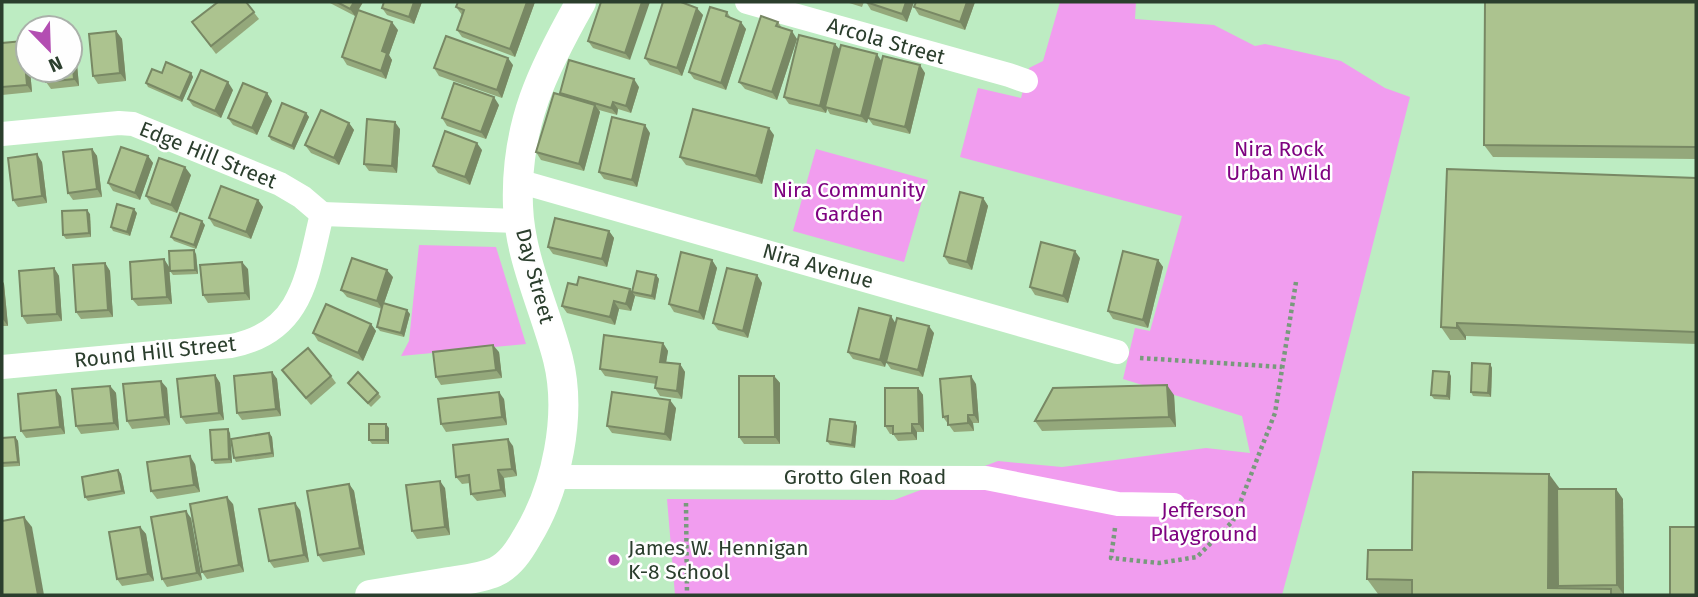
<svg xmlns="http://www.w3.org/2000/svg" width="1698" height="597" font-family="'Fira Sans',sans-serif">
<rect width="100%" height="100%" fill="#bdecc2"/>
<!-- green -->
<g fill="#f19def">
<polygon points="1060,2 1136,2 1135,19 1214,25 1255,46 1265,44 1341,61 1385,88 1410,97 1318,462 1282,595 675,595 667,499 894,500 998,461 1062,467 1206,448 1250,453 1242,416 1123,379 1135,328 1150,331 1182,216 960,157 978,88 1021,98 1029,68 1043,61"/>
<polygon points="816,149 928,180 904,262 793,231"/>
<polygon points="419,245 496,247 526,344 401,356 409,341"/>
</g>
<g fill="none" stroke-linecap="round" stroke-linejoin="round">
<!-- path -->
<g stroke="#789a7c" stroke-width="4.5" stroke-dasharray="3.5 3.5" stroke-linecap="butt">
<polyline points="1140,358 1282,367"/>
<polyline points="686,503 687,595"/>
<polyline points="1115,528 1111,558 1159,563 1197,557 1233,521 1275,413 1296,282"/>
</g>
<!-- minor -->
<g stroke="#fff" stroke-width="24">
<polyline points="747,2 1009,75 1026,81"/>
<polyline points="2,134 119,123 133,124 280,184 302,197 322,214"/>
<polyline points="518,181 1117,352"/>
<polyline points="322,214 519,221"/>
<path d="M 2,367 L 231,346 C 304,332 307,274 322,214"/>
<polyline points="553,477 986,478 1118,504 1174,505"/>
</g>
<!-- tertiary -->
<path stroke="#fff" stroke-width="30" d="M 370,595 C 395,591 419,587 443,583 C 460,580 479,579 495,572 C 510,565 519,551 527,537 C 557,488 572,415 558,359 C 545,308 520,259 518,206 C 515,125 543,69 581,2"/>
</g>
<!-- wall -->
<g fill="#94a87b">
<polygon points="246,2 259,19 216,54 192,22"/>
<polygon points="328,2 363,2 355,16"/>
<polygon points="422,2 414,24 387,15 382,8"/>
<polygon points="535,2 515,57 462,37 457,30 462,15 456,7"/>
<polygon points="601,2 630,60 593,48 588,41"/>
<polygon points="846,2 864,2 862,7"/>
<polygon points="866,2 914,2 907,22 871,10"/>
<polygon points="916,2 975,2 965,30 919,15 914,7"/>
<polygon points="1696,2 1696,159 1493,157 1484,145"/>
<polygon points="687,4 703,15 682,76 650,65 645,58"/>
<polygon points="727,12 731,18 746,29 726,90 694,79 689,72"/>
<polygon points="778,22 782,28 797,39 777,100 745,89 739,82"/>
<polygon points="398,30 389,55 392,60 386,79 347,65 342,57"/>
<polygon points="116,31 122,39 126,81 98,84 93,76"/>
<polygon points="2,43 28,49 28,70 30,70 32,92 2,95"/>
<polygon points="75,43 79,86 51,89 46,82"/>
<polygon points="840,50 925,73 910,134 873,125 868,118 867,123 830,114 827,109 826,113 789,104 784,97"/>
<polygon points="513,65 502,98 439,76 434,68"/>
<polygon points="191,73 193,77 182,102 148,87 146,83"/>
<polygon points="639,87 631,113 618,109 617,115 599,110 600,112 584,171 541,160 536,152 561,95 560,93"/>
<polygon points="233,90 221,118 193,106 188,99"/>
<polygon points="267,93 272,101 257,135 233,125 228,118"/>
<polygon points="499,105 486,139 447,126 442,118"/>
<polygon points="306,113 309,117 294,150 271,140 269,136"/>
<polygon points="349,123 354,130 339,165 311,153 305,145"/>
<polygon points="400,129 397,173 369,171 364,164"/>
<polygon points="650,133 637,187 604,179 599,172"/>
<polygon points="774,135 762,184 686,165 680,157"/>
<polygon points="92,149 97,156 102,197 73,200 68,193"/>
<polygon points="482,150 470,185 438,173 433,166"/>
<polygon points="148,156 153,163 140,200 113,191 108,183"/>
<polygon points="42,162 47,203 18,207 13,200"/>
<polygon points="191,175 177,213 151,204 146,196"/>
<polygon points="1696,178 1696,344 1466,336 1466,340 1450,340 1441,327"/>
<polygon points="983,198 988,206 972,270 949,264 944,256"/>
<polygon points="258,200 263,207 251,239 214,226 209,218"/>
<polygon points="137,213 130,236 113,231 111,227"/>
<polygon points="90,214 91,237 66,239 63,235"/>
<polygon points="205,225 196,249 174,241 171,237"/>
<polygon points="609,231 614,238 607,267 553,254 548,247"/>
<polygon points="196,254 198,274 173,275 170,271"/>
<polygon points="1080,258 1068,303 1035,295 1030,287"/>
<polygon points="164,259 169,267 172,304 138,306 132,299"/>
<polygon points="712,260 717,268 704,320 674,312 669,304"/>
<polygon points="1158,260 1163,267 1148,328 1113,319 1108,311"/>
<polygon points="105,263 110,271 113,317 81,319 76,312"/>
<polygon points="54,268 59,276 62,321 27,324 22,316"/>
<polygon points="248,269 250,300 208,303 203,295"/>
<polygon points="656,275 659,279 655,300 635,296 632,292"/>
<polygon points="757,275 762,283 748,338 718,330 713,323"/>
<polygon points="393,277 384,303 410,314 404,337 380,331 377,327 382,309 347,297 341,290"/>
<polygon points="2,280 4,284 8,326 2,326"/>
<polygon points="577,285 630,289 635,296 631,311 619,309 615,325 567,313 562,306"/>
<polygon points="895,323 934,333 923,377 891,369 886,362 885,367 853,359 848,352"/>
<polygon points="371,324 376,331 363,361 318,341 313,333"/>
<polygon points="663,343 668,351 666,362 680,364 685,372 682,399 660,396 655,388 656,384 605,376 600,369"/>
<polygon points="499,352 502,378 441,385 436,377"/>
<polygon points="1490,364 1492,368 1491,397 1473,396 1471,392"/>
<polygon points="282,370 331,376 336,383 311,405"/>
<polygon points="272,372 277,379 281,416 242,420 237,413"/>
<polygon points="215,375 220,383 224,420 186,424 181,417"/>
<polygon points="774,376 780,383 780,444 744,444 739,437"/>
<polygon points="1451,376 1450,400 1434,399 1431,395"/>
<polygon points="348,383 378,393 381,397 371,407"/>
<polygon points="976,384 979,423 973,423 974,431 954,432 943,417"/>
<polygon points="110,386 116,393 119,430 81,434 76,426"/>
<polygon points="167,388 170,425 132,429 127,421"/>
<polygon points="918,388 923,395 924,432 917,432 917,440 898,441 893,434 890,434 885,426"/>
<polygon points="56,390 61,397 65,434 26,438 21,431"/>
<polygon points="1174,395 1176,427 1042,431 1035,421"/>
<polygon points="504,399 507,425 446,432 441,424"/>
<polygon points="676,408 671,441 612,433 607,426"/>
<polygon points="855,422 857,426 855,448 830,445 827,441"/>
<polygon points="389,428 389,444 372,444 369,440"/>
<polygon points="230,433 232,463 215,464 212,460"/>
<polygon points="269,433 272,437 274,457 236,462 234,458"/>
<polygon points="15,437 18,441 20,466 2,467 2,438"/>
<polygon points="513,446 517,476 504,478 506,497 477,501 471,494 470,483 462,484 456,477"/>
<polygon points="195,464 200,492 157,499 151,491"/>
<polygon points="118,470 121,474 125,494 88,501 85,497"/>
<polygon points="349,484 354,491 365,555 323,562 318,555"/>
<polygon points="445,488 450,535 417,539 412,531"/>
<polygon points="1560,489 1623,499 1624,595 1412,595 1378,594 1367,579 1412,550"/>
<polygon points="233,504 244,572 207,579 202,572"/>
<polygon points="300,510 309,562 274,568 269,561"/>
<polygon points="191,518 202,580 167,587 162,579"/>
<polygon points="140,527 146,534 154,581 122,586 117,579"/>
</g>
<!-- shaded-wall -->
<g fill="#788864">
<polygon points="354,2 363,2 355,16 350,9"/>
<polygon points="414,2 422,2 414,24 409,17"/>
<polygon points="527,2 535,2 515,57 510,49"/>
<polygon points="642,2 650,2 630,60 625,53"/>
<polygon points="906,2 914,2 907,22 902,14"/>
<polygon points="967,2 975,2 965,30 960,22"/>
<polygon points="697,8 703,15 682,76 677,68"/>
<polygon points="392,22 398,30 389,55 392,60 386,79 381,71 382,51"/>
<polygon points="741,22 746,29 726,90 721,83"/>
<polygon points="116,31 122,39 126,81 120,73"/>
<polygon points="792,31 797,39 777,100 772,92"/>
<polygon points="70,36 75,43 79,86 74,79"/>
<polygon points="23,41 28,49 28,70 30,70 32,92 27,85"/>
<polygon points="835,44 841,51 825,107 827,109 826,113 820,106"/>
<polygon points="877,54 882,62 867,123 861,116"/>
<polygon points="508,58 513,65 502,98 497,90"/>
<polygon points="920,65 925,73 910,134 905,127"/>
<polygon points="191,73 193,77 182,102 180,98"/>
<polygon points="634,79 639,87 631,113 626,106"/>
<polygon points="228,82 233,90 221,118 215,111"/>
<polygon points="267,93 272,101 257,135 252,128"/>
<polygon points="494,97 499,105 486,139 481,132"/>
<polygon points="613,102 618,109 617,115 611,108"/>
<polygon points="595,105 600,112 584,171 579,164"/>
<polygon points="306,113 309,117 294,150 292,146"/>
<polygon points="395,122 400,129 397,173 392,166"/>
<polygon points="349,123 354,130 339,165 334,158"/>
<polygon points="645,125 650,133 637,187 632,180"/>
<polygon points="769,128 774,135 762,184 756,176"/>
<polygon points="477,143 482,150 470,185 465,177"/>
<polygon points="92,149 97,156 102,197 97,189"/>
<polygon points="37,154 42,162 47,203 42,196"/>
<polygon points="148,156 153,163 140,200 135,193"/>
<polygon points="185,167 191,175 177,213 171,205"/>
<polygon points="983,198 988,206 972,270 967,262"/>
<polygon points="258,200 263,207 251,239 246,232"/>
<polygon points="134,209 137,213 130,236 127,232"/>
<polygon points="87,210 90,214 91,237 89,233"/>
<polygon points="202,221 205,225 196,249 194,245"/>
<polygon points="609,231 614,238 607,267 602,259"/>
<polygon points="194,250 196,254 198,274 195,270"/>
<polygon points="1075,251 1080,258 1068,303 1063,296"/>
<polygon points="164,259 169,267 172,304 167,297"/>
<polygon points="712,260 717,268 704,320 699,312"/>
<polygon points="1158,260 1163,267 1148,328 1143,320"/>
<polygon points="242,262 248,269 250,300 245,293"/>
<polygon points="105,263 110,271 113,317 108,310"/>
<polygon points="54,268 59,276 62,321 57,314"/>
<polygon points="387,270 393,277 382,309 377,301"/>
<polygon points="656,275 659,279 655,300 652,296"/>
<polygon points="757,275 762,283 748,338 743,331"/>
<polygon points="2,280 4,284 8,326 2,318"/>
<polygon points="630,289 635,296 631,311 626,304"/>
<polygon points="614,301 619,309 615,325 610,317"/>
<polygon points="407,310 410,314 404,337 401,333"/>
<polygon points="891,316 896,324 885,367 880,360"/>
<polygon points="1457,323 1466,336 1466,340 1457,328"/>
<polygon points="371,324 376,331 363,361 358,353"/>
<polygon points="929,326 934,333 923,377 918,370"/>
<polygon points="663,343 668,351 665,369 660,362"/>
<polygon points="493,345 499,352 502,378 496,370"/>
<polygon points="680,364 685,372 682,399 677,391"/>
<polygon points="1490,364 1492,368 1491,397 1488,393"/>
<polygon points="272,372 277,379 281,416 276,409"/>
<polygon points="1449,372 1451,376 1450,400 1447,396"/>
<polygon points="215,375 220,383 224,420 219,413"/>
<polygon points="774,376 780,383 780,444 775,437"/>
<polygon points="971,376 976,384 979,423 974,415"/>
<polygon points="161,381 167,388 170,425 165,417"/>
<polygon points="1167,385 1174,395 1176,427 1169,417"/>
<polygon points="110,386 116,393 119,430 114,423"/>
<polygon points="918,388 923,395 924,432 919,424"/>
<polygon points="56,390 61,397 65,434 60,427"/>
<polygon points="499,392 504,399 507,425 502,417"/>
<polygon points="670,400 676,408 671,441 665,434"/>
<polygon points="968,415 973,423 974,431 968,423"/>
<polygon points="855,422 857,426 855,448 852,445"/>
<polygon points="386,424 389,428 389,444 386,440"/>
<polygon points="912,424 917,432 917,440 912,433"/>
<polygon points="228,429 230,433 232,463 229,459"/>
<polygon points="269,433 272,437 274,457 272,453"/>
<polygon points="15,437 18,441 20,466 18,462"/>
<polygon points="508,439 513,446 517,476 512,469"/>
<polygon points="190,456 195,464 200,492 194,485"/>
<polygon points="118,470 121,474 125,494 122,491"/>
<polygon points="498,470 504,478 506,497 501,490"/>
<polygon points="1549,474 1560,489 1558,595 1548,588"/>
<polygon points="440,481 445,488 450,535 445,527"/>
<polygon points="349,484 354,491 365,555 360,548"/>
<polygon points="1616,489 1623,499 1624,595 1617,585"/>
<polygon points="227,497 233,504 244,572 239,565"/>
<polygon points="295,503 300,510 309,562 304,555"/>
<polygon points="186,511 191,518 202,580 197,573"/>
<polygon points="24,517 32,527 44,595 38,595"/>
<polygon points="140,527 146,534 154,581 148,574"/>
</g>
<!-- building -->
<g fill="#acc38f" stroke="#788864" stroke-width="2">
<polygon points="218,2 246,2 254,12 211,46 192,22"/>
<polygon points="337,2 354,2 350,9"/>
<polygon points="384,2 414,2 409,17 382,8"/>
<polygon points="458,2 527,2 510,49 457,30 464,10 456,7"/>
<polygon points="601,2 642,2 625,53 588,41"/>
<polygon points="663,2 681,2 697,8 677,68 645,58"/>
<polygon points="866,2 906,2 902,14"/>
<polygon points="916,2 967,2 960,22 914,7"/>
<polygon points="1485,2 1696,2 1696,147 1484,145"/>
<polygon points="710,7 727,12 726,16 741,22 721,83 689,72"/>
<polygon points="358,10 392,22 382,51 387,53 381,71 342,57"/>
<polygon points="761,16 778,22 776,26 792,31 772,92 739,82"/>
<polygon points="116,31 120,73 93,76 89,34"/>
<polygon points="799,35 835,44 820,106 784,97"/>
<polygon points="70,36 74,79 46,82 45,70 70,70"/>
<polygon points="446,36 508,58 497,90 434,68"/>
<polygon points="23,41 27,85 2,87 2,43"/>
<polygon points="841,45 877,54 861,116 825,107"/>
<polygon points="883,56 920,65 905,127 868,118"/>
<polygon points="569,60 634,79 626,106 613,102 611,108 560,93"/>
<polygon points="166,62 191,73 180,98 146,83 152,69 162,73"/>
<polygon points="201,70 228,82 215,111 188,99"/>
<polygon points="243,83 267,93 252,128 228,118"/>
<polygon points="454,83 494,97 481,132 442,118"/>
<polygon points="554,93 595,105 579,164 536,152"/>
<polygon points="282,103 306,113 292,146 269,136"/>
<polygon points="693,109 769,128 756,176 680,157"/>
<polygon points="321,110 349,123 334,158 305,145"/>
<polygon points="612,117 645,125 632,180 599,172"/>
<polygon points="367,119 395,122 392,166 364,164"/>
<polygon points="445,131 477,143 465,177 433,166"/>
<polygon points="121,147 148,156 135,193 108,183"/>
<polygon points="92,149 97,189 68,193 63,152"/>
<polygon points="37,154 42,196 13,200 8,158"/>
<polygon points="159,158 185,167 171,205 146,196"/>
<polygon points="1447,169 1696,178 1696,332 1457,323 1457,328 1441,327"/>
<polygon points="221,186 258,200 246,232 209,218"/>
<polygon points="960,192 983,198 967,262 944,256"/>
<polygon points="117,204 134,209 127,232 111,227"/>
<polygon points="87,210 89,233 63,235 62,211"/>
<polygon points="180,213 202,221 194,245 171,237"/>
<polygon points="555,218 609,231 602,259 548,247"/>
<polygon points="1041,242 1075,251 1063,296 1030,287"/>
<polygon points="194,250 195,270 170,271 169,251"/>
<polygon points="1123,251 1158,260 1143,320 1108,311"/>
<polygon points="681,252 712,260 699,312 669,304"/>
<polygon points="352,258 387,270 377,301 341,290"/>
<polygon points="164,259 167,297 132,299 130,262"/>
<polygon points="242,262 245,293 203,295 200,265"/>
<polygon points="105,263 108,310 76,312 73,265"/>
<polygon points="54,268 57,314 22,316 19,271"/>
<polygon points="727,268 757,275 743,331 713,323"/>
<polygon points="637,271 656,275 652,296 632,292"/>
<polygon points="579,277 630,289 626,304 614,301 610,317 562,306 568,283 577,285"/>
<polygon points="383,303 407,310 401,333 377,327"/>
<polygon points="326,304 371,324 358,353 313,333"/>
<polygon points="859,308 891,316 880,360 848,352"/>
<polygon points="897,318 929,326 918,370 886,362"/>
<polygon points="604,335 663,343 660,362 680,364 677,391 655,388 657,377 600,369"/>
<polygon points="493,345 496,370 436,377 433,352"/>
<polygon points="308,348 331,376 306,398 282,370"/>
<polygon points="1472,363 1490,364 1488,393 1471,392"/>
<polygon points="1433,371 1449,372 1447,396 1431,395"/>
<polygon points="272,372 276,409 237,413 234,376"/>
<polygon points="358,372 378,393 368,403 348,383"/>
<polygon points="215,375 219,413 181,417 177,379"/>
<polygon points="739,376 774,376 775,437 739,437"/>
<polygon points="971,376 974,415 968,415 968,423 948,425 948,416 943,417 940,379"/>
<polygon points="161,381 165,417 127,421 123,384"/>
<polygon points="1167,385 1169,417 1035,421 1053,388"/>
<polygon points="110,386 114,423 76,426 72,389"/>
<polygon points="885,388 918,388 919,424 912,424 912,433 893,434 893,426 885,426"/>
<polygon points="56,390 60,427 21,431 18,394"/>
<polygon points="499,392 502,417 441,424 438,399"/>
<polygon points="612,392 670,400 665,434 607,426"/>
<polygon points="830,419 855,422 852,445 827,441"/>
<rect x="369" y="424" width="17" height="16"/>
<polygon points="228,429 229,459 212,460 210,430"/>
<polygon points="269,433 272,453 234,458 231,439"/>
<polygon points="15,437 18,462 2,463 2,438"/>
<polygon points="508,439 512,469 498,470 501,490 471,494 469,475 456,477 453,445"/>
<polygon points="190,456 194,485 151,491 147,462"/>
<polygon points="118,470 122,491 85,497 82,477"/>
<polygon points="1413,472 1549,474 1548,588 1611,589 1611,595 1412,595 1412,580 1367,579 1368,550 1412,550"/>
<polygon points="440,481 445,527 412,531 406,485"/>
<polygon points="349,484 360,548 318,555 307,491"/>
<polygon points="1557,489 1616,489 1617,585 1558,586"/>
<polygon points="227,497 239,565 202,572 190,504"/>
<polygon points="295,503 304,555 269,561 259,509"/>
<polygon points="186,511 197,573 162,579 151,517"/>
<polygon points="24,517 38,595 2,595 2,521"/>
<polygon points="140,527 148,574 117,579 109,532"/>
<rect x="1670" y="527" width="26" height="68"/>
</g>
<!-- markers -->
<circle fill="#b34eb2" stroke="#fefefe" stroke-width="2.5" cx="614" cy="560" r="7"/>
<g text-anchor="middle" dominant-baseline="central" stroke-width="5" stroke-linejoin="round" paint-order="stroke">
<!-- street labels -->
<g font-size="21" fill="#2b3e2d" stroke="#fefefe">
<text transform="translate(886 41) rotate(16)">Arcola Street</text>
<text transform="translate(208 155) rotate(22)">Edge Hill Street</text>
<text transform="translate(818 266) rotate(16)">Nira Avenue</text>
<text transform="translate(535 276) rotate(75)">Day Street</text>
<text transform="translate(155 352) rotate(-6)">Round Hill Street</text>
<text x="865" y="477">Grotto Glen Road</text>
</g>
<!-- park labels -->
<g font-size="21" fill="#7e0280" stroke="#fefefe">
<text x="1279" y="149">Nira Rock<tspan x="1279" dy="24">Urban Wild</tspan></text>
<text x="849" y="190">Nira Community<tspan x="849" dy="24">Garden</tspan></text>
<text x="1204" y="510">Jefferson<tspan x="1204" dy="24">Playground</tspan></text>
</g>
<!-- poi labels -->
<g font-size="21" fill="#2b3e2d" stroke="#fefefe" text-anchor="start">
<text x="628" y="548">James W. Hennigan<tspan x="628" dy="24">K-8 School</tspan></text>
</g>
</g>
<!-- border -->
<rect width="1698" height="597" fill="none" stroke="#2b3e2d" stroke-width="7"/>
<!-- north arrow -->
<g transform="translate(49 49) rotate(157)"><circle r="33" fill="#fefefe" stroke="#aab1aa" stroke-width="2"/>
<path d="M0-5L12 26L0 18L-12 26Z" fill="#b34eb2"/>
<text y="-10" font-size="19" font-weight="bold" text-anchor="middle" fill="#2b3e2d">N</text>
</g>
</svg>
